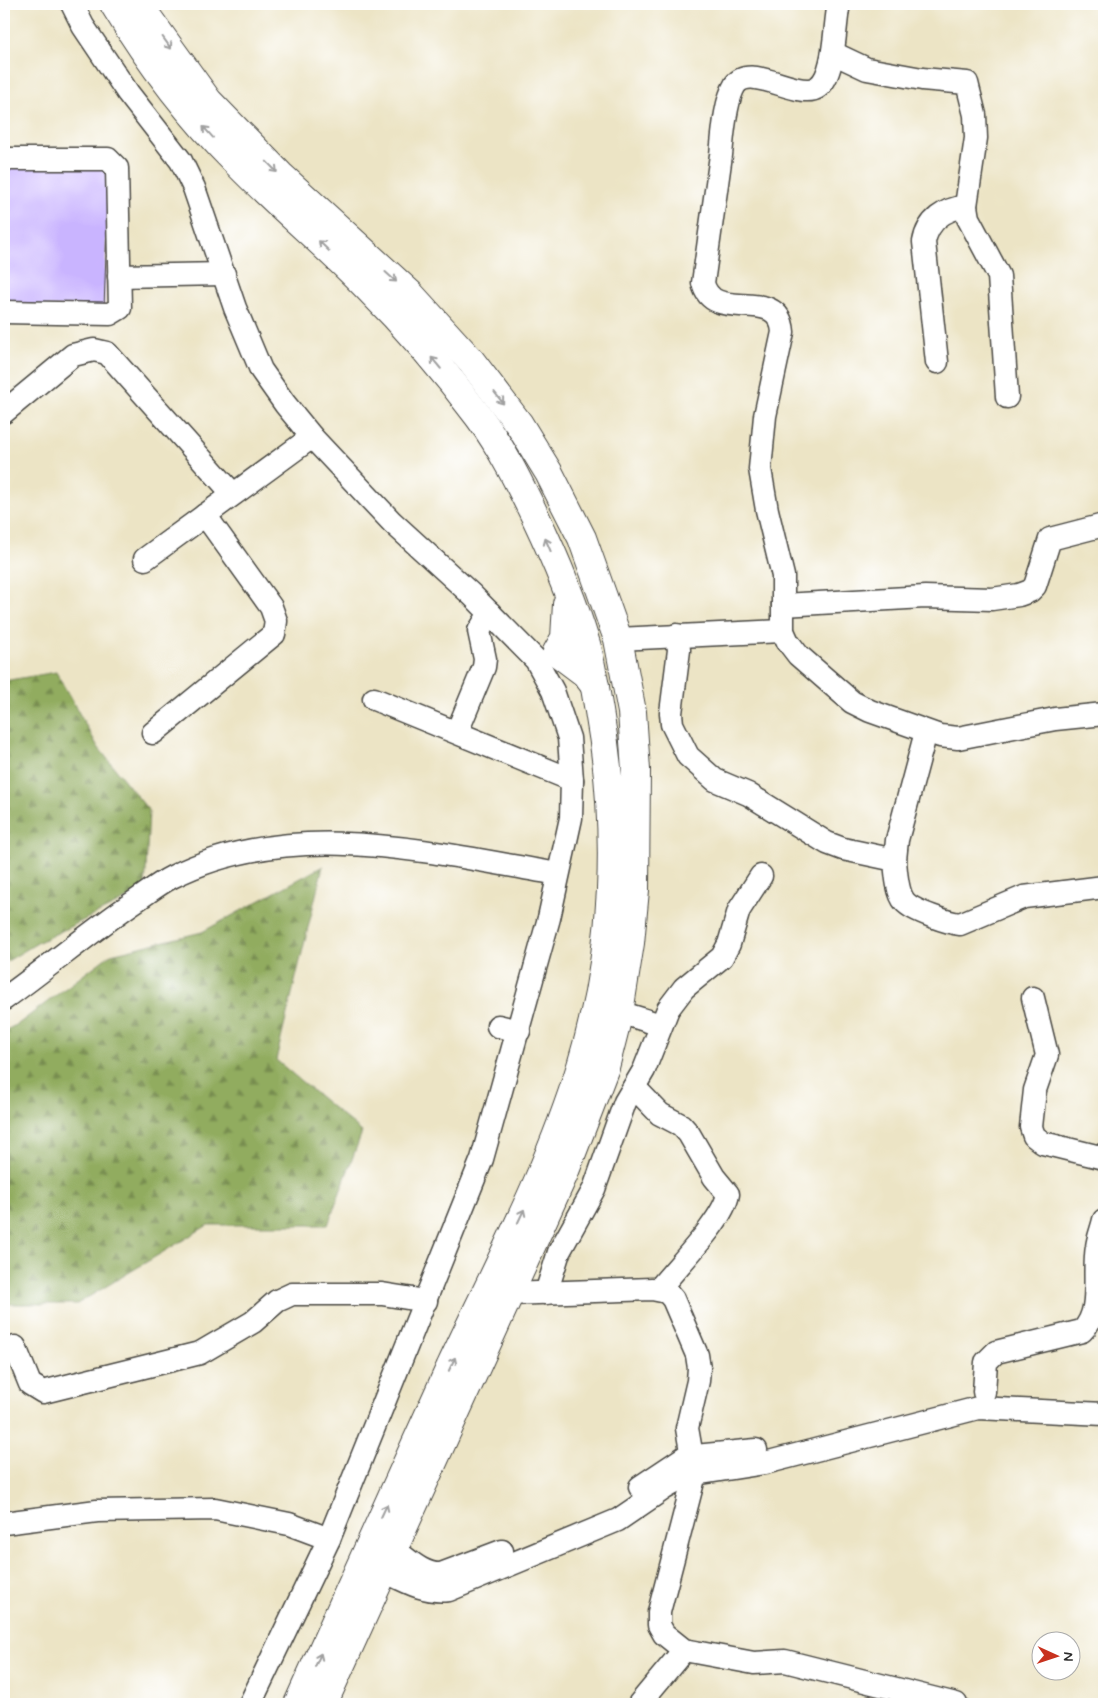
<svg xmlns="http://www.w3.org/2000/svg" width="1108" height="1708" font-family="Mynerve,sans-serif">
<defs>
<pattern id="forest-firs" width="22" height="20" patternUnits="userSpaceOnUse" patternTransform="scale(1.25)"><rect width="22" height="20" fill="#91ac5f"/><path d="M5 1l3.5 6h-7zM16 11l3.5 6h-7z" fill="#778c4f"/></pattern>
</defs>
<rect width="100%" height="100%" fill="#fff"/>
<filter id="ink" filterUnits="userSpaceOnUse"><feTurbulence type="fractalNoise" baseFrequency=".02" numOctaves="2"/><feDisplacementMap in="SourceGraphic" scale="10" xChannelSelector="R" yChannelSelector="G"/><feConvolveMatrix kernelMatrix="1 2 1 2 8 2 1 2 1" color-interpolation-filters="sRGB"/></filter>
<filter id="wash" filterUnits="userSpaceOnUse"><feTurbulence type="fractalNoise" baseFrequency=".0096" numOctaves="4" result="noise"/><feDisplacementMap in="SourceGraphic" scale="20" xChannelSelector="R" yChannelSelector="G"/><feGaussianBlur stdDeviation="1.12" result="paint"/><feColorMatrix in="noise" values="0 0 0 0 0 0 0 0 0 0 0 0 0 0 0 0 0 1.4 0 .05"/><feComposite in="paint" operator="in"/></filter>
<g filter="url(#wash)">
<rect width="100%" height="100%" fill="#ece4c5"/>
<!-- forest -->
<g fill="url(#forest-firs)" stroke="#5e6c45">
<polygon points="56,672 98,747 149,811 145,890 39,942 4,963 4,681"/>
<polygon points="323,866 276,1060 362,1132 328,1225 208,1225 77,1304 4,1304 4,1031 18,1024 111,954 202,932"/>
</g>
<g id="blocks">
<!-- building -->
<polygon fill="#c9b4ff" points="4,164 109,168 104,308 4,305"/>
</g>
</g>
<g filter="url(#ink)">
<use href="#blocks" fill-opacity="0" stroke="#484742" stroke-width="1"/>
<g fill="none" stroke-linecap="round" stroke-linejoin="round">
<defs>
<g id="minor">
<polyline points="72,4 83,26 128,93 181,161 194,188 235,308 261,370 285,404 312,437 392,522 472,595 536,660 553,691 569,738 572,780 571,818 549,918 482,1159 329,1539 250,1704"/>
<path d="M 839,4 C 834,24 836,74 818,87 C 799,101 751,62 735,85 C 725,101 723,136 721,155 C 715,198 709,240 703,283 C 713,326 779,283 783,332 L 765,416 L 760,469 L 767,510 L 783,576 L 783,631 L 788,642 L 798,655 L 852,702 L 870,711 L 940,736 L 958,738 L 1055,719 L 1104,714"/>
<polyline points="833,53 867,69 922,79 967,83 975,115 976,138 966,206 968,218 999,276 1007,397"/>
<polyline points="4,159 108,159 117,168 120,308 110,314 4,312"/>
<polyline points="119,276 224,274"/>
<path d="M 937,362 L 924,242 C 928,220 945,209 966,206"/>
<polyline points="4,412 73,355 94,350 107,353 233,494"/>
<polyline points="145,559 312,437"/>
<polyline points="783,605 925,597 992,599 1019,595 1030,591 1035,586 1050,539 1104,525"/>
<path d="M 677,635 L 679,650 L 671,713 L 672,724 L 688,756 L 715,780 L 748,794 L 827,843 L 843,849 L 895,860 C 896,872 897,893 905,902 C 913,911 949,923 960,924 L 1024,897 L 1104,887"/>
<polyline points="618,639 783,631"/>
<polyline points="374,699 572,780"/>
<polyline points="457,732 484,667 485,659 479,631 490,613"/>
<polyline points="153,733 274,634 276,621 271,607 205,515"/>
<polyline points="895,860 897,840 926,732"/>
<polyline points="1033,998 1047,1055 1035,1090 1031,1127 1034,1136 1043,1143 1104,1158"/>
<path d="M 4,999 C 47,968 88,934 131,904 C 145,895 158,884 172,877 C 292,816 433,853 558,874"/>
<polyline points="619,1012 661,1025"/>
<polyline points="498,1026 519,1031"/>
<path d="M 634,1087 L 660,1114 L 681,1125 L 689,1134 L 714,1177 L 728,1194 C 724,1220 676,1267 659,1289"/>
<polyline points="546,1293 559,1252 594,1189 625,1102 644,1070 668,1009 684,988 722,957 729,944 739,910 761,876"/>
<polyline points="509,1294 652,1289 667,1292 673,1299 697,1355 699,1368 698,1381 687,1428 695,1474 659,1612 659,1625 664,1634 684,1650 754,1663 785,1661 956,1704"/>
<polyline points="15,1347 30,1384 43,1392 200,1353 253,1322 277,1301 292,1294 382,1294 426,1301"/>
<path d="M 984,1392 L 986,1362 L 996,1352 L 1082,1331 C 1103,1311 1092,1274 1097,1247 C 1098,1238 1102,1229 1104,1220"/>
<polyline points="640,1487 685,1457 756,1450"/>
<polyline points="4,1523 97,1511 215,1509 289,1524 329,1539"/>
<path d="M 392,1548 C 407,1558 422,1575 441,1574 L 502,1551"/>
<path d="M 382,1570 C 405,1581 424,1593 449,1590 L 618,1520 L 665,1488 L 683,1478 L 695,1474 L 765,1463 L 978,1408 L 1104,1414"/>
<polyline points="639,1704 684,1650"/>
</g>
<g id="major">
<path d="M 114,4 C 149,62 190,116 238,164 C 279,206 324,243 365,285 C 406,326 444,370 479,417 C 502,448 519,483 536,518 C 555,558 573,601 586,644 C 592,666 595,689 599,711 C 620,829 616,951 581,1066 C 549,1171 496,1269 450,1368 C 399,1480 348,1592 298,1704"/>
<polyline points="138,4 208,101 280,175 410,294 471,361 519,424 549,473 582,538 618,639 632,712 636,770 635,890 630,943 619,1012 605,1067 563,1176 323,1704"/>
<polyline points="567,604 565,638 557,652 585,673 595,686"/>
</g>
</defs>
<!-- minor casing -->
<use href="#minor" stroke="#484742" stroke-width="25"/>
<!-- major casing -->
<use href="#major" stroke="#484742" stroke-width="30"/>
<!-- minor -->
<use href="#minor" stroke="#fff" stroke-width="22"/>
<!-- major -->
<use href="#major" stroke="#fff" stroke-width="28"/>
</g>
<!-- one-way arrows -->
<defs><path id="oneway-shaft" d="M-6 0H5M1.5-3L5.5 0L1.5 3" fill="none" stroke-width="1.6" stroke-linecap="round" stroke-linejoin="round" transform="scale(1.25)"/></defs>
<g stroke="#a0a0a0">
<use href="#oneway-shaft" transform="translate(167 43) rotate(54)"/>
<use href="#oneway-shaft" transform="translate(208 132) rotate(-132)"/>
<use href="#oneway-shaft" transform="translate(272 167) rotate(46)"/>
<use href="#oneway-shaft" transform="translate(324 246) rotate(-136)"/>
<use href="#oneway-shaft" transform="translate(391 277) rotate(42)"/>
<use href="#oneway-shaft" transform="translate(436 363) rotate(-130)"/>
<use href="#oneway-shaft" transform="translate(499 398) rotate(52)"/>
<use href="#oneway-shaft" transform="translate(548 545) rotate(-113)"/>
<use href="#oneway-shaft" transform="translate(521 1216) rotate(-65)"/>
<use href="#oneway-shaft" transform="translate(452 1364) rotate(-65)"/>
<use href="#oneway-shaft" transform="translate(384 1511) rotate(-65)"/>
<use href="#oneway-shaft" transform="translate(318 1660) rotate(-66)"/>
</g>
</g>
<!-- margin -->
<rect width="1108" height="1708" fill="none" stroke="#fff" stroke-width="20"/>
<!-- north arrow -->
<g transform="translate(1056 1656) rotate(93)"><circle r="24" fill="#ffffff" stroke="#aaaaaa"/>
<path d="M0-4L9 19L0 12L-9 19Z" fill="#c8321e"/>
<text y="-8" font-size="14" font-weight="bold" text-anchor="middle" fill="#2b2b2b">N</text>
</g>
</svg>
